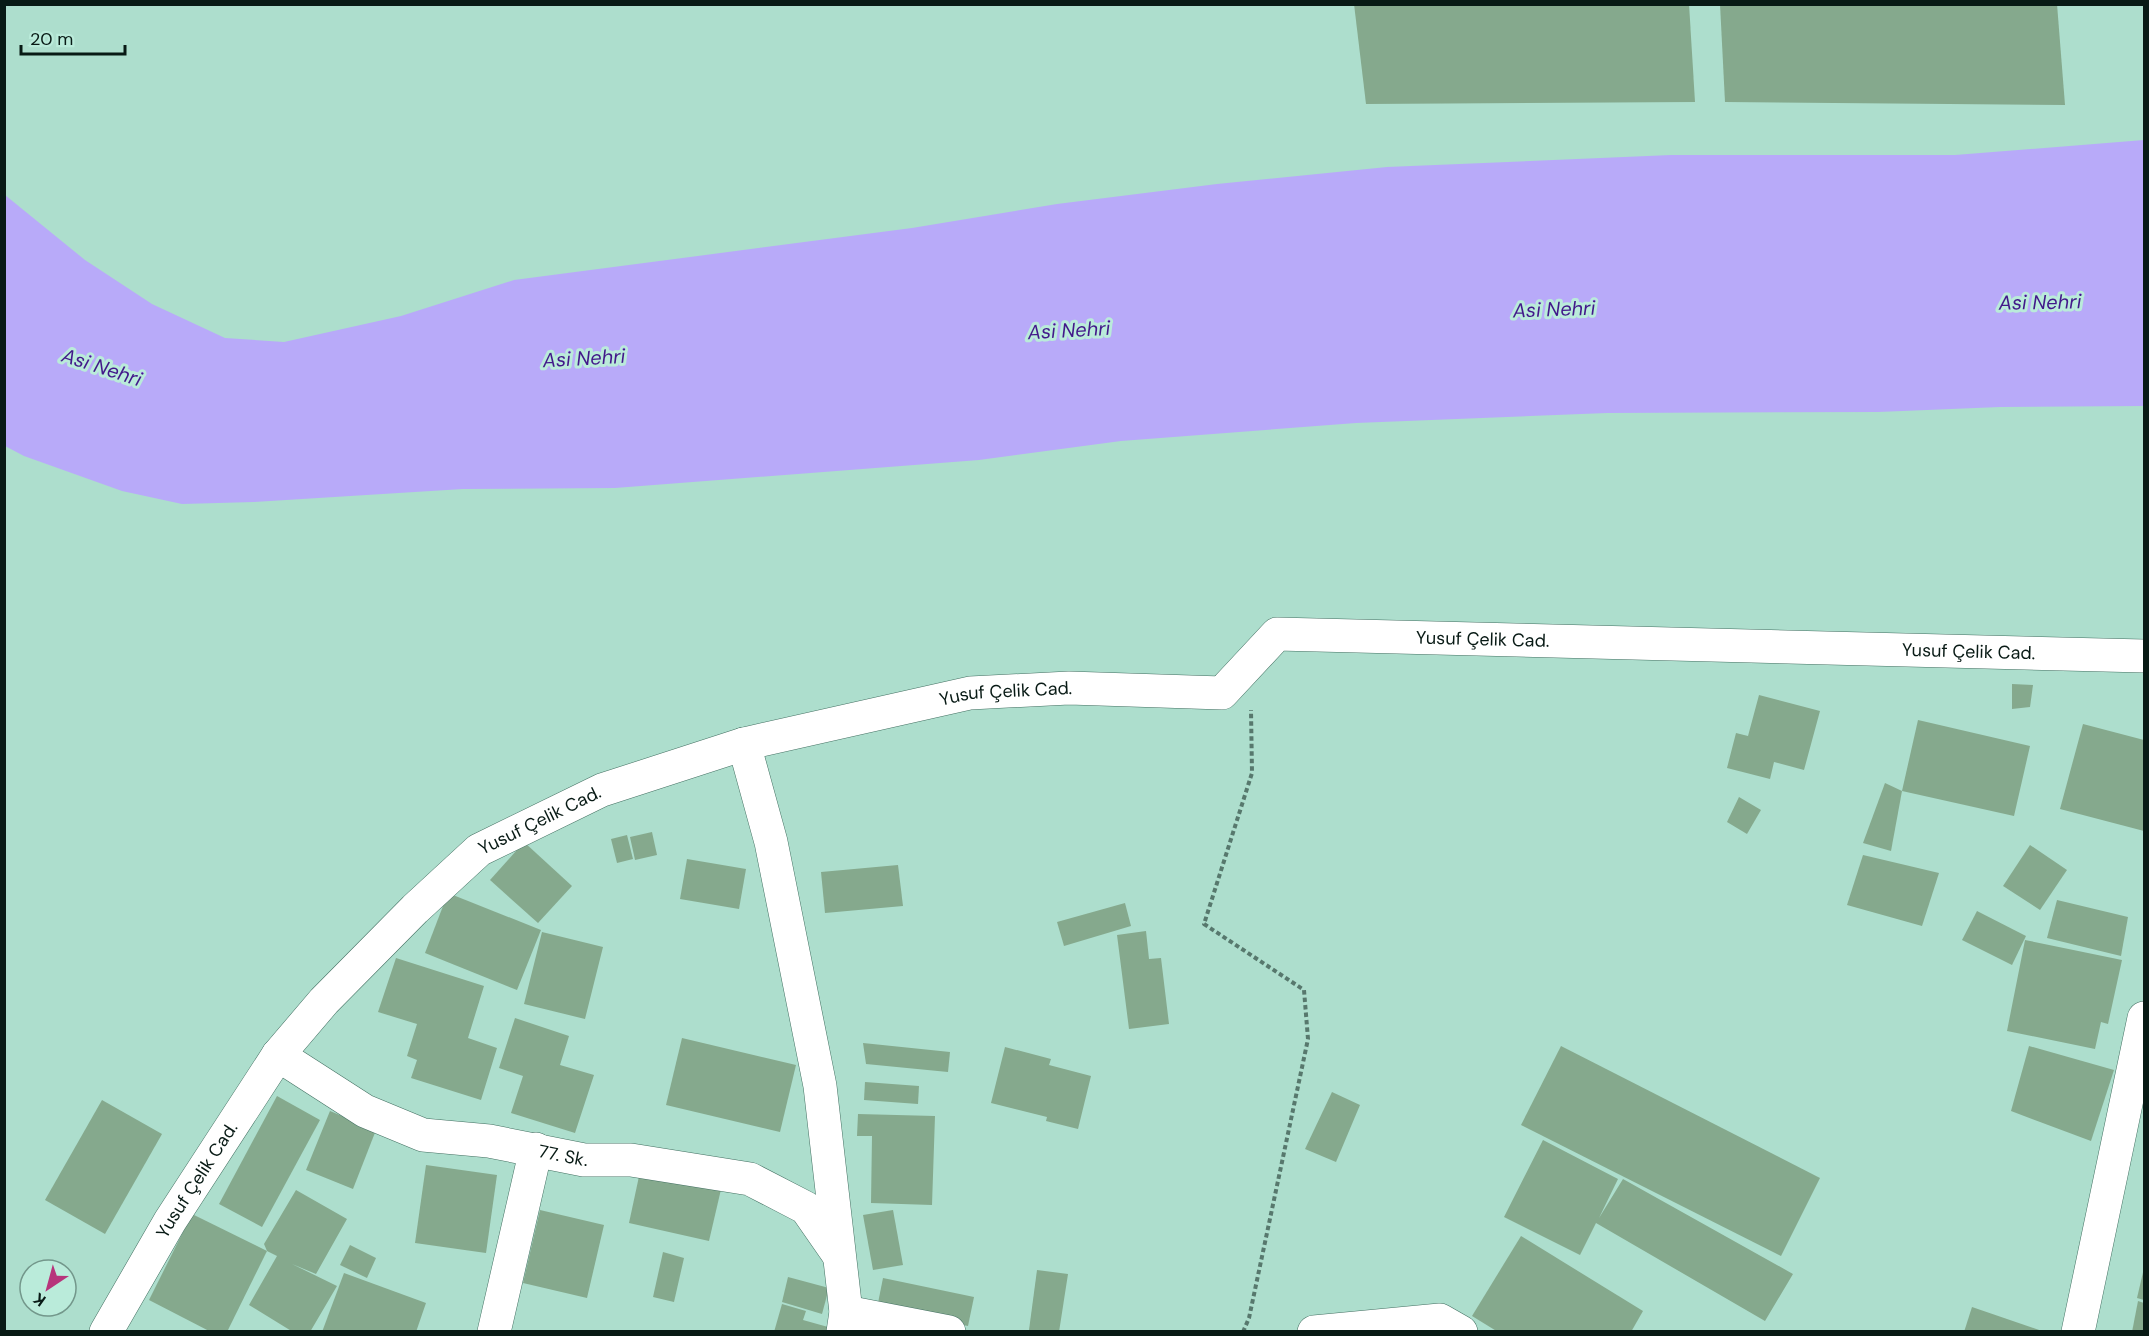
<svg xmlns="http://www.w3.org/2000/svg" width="2149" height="1336" font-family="'DM Sans',sans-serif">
<rect width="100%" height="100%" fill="#addecd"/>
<!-- water -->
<polygon fill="#b8aaf9" points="2144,140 2144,406 2000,407 1878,412 1607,413 1356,423 1121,441 979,460 615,488 463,489 254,502 182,504 122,491 24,456 5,446 5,195 85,260 152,304 225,338 284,342 401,316 514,280 912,228 1057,204 1217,184 1387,167 1671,155 1955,155"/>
<!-- building -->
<g fill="#85a98d">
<polygon points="1354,4 1689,4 1695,102 1366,104"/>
<polygon points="1720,4 2057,4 2065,105 1725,102"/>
<polygon points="2012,684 2033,685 2030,707 2012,709"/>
<polygon points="1759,695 1820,711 1804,770 1774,762 1770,779 1727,768 1736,733 1748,736"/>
<polygon points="1918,720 2030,746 2014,816 1902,791"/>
<polygon points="2083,724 2144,740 2144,831 2060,809"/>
<polygon points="1885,783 1902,791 1891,851 1863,843"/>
<polygon points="1739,797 1761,810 1747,834 1727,822"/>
<polygon points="652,832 657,855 635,860 630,837"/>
<polygon points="627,835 633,859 617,863 611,839"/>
<polygon points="524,842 572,886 538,923 490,880"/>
<polygon points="2030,845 2067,870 2040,910 2003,886"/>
<polygon points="1863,855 1939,873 1922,926 1847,905"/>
<polygon points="687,859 746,869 739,909 680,899"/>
<polygon points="898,865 903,906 825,913 821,872"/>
<polygon points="448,893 541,930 517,990 425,953"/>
<polygon points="2057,900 2128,917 2121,956 2047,938"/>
<polygon points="1125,903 1131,926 1064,946 1057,922"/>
<polygon points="1977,911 2026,936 2012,965 1962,940"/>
<polygon points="1146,931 1149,959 1161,958 1169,1024 1129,1029 1117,935"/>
<polygon points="542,932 603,947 585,1019 524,1004"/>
<polygon points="2025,940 2122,960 2108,1024 2101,1022 2095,1049 2007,1031"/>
<polygon points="396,958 484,986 468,1038 497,1048 481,1100 411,1078 417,1060 407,1056 417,1024 378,1012"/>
<polygon points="515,1018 569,1036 560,1065 594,1075 575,1133 511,1113 523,1076 499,1068"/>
<polygon points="682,1038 796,1065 780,1132 666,1105"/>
<polygon points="863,1043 950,1052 948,1072 866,1064"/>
<polygon points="1561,1046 1820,1178 1781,1256 1521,1125"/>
<polygon points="2029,1046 2114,1070 2091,1141 2011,1111"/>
<polygon points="1005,1047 1051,1059 1049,1065 1091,1076 1078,1129 1046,1121 1047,1117 991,1103"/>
<polygon points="865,1082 919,1086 918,1104 864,1100"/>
<polygon points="1332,1092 1360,1105 1336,1162 1305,1149"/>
<polygon points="277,1096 320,1120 262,1227 219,1204"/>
<polygon points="102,1100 162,1134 105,1234 45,1200"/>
<polygon points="330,1111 376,1130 353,1189 306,1170"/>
<polygon points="858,1114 935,1116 932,1205 871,1203 872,1136 857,1136"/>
<polygon points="1543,1140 1618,1179 1599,1218 1623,1179 1793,1274 1765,1321 1596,1223 1580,1255 1504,1217"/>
<polygon points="426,1165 497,1175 486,1253 415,1243"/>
<polygon points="641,1167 722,1185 709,1241 629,1223"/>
<polygon points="296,1190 347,1219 316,1274 292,1264 337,1286 310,1332 293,1332 249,1305 277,1256 267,1251 264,1244"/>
<polygon points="540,1210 604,1225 587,1298 523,1283"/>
<polygon points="893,1210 903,1265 873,1270 863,1215"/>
<polygon points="192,1214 267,1251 227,1332 211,1332 149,1300"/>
<polygon points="1521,1236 1643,1311 1631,1332 1498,1332 1472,1316"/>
<polygon points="350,1245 376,1258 367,1278 340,1265"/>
<polygon points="663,1252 684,1258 674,1302 653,1297"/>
<polygon points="2144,1268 2144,1300 2137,1298"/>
<polygon points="1037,1270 1068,1274 1059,1332 1029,1330"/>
<polygon points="344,1273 426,1303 416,1332 322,1332"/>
<polygon points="788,1277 829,1288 822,1314 782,1302"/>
<polygon points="883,1278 974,1297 968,1326 877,1308"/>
<polygon points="2138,1301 2144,1303 2144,1332 2132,1332"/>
<polygon points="782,1304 806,1311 803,1320 828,1327 826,1332 774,1332"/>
<polygon points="1972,1307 2042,1331 2042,1332 1964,1332"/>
</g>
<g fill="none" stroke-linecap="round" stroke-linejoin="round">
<defs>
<g id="minor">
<polyline points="744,744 771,842 820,1086 846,1312 843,1332"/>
<path id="s1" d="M 278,1055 L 365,1111 L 423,1135 L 489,1141 L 584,1160 L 631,1160 L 750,1179 L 806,1208 L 838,1254"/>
<polyline points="846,1312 949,1332"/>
<path id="s2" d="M 106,1332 L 170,1221 L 278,1055 L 324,1001 L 415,909 L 479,850 L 602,790 L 744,744 L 970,693 L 1069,688 L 1222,693 L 1277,634 L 2144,656"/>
<polyline points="494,1332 536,1149"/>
<polyline points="1314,1332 1440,1320 1461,1332"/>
<polyline points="2078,1332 2144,1018"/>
</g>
</defs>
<!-- minor casing -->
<use href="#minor" stroke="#437062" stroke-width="34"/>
<!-- path -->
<polyline stroke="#57786d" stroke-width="4" stroke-dasharray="4.5 3" stroke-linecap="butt" points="1243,1332 1249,1318 1308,1039 1304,990 1204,924 1252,773 1251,710"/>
<!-- minor -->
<use href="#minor" stroke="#fff" stroke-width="33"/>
</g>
<g text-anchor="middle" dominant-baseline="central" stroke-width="6" stroke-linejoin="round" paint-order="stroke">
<!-- street labels -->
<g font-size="18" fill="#081a15" stroke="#baebda">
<text stroke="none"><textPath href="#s2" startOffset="1670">Yusuf Çelik Cad.</textPath></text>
<text stroke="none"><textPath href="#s2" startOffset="2156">Yusuf Çelik Cad.</textPath></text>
<text stroke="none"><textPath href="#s2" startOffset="1167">Yusuf Çelik Cad.</textPath></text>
<text stroke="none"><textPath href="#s2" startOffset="681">Yusuf Çelik Cad.</textPath></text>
<text stroke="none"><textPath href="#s1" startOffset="308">77. Sk.</textPath></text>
<text stroke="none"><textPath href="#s2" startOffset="177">Yusuf Çelik Cad.</textPath></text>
</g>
<!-- water labels -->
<g font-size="20" font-style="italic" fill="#42188a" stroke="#baebda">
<text transform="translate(2040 302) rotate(-1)">Asi Nehri</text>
<text transform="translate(1554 309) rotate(-2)">Asi Nehri</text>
<text transform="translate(1069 330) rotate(-3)">Asi Nehri</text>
<text transform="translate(584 358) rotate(-3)">Asi Nehri</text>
<text transform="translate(102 367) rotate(18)">Asi Nehri</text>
</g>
</g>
<!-- border -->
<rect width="2149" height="1336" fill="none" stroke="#081a15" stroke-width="12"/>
<!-- north arrow -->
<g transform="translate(48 1288) rotate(216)"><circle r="28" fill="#baebda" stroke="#73978b" stroke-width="1.5"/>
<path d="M0-4.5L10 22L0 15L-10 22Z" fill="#b7347b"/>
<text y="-9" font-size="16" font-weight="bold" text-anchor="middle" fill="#081a15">K</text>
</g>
<!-- scale -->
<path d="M21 45v9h104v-9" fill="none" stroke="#081a15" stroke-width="3"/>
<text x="30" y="45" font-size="18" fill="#081a15" stroke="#baebda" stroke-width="4.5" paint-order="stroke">20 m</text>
</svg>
